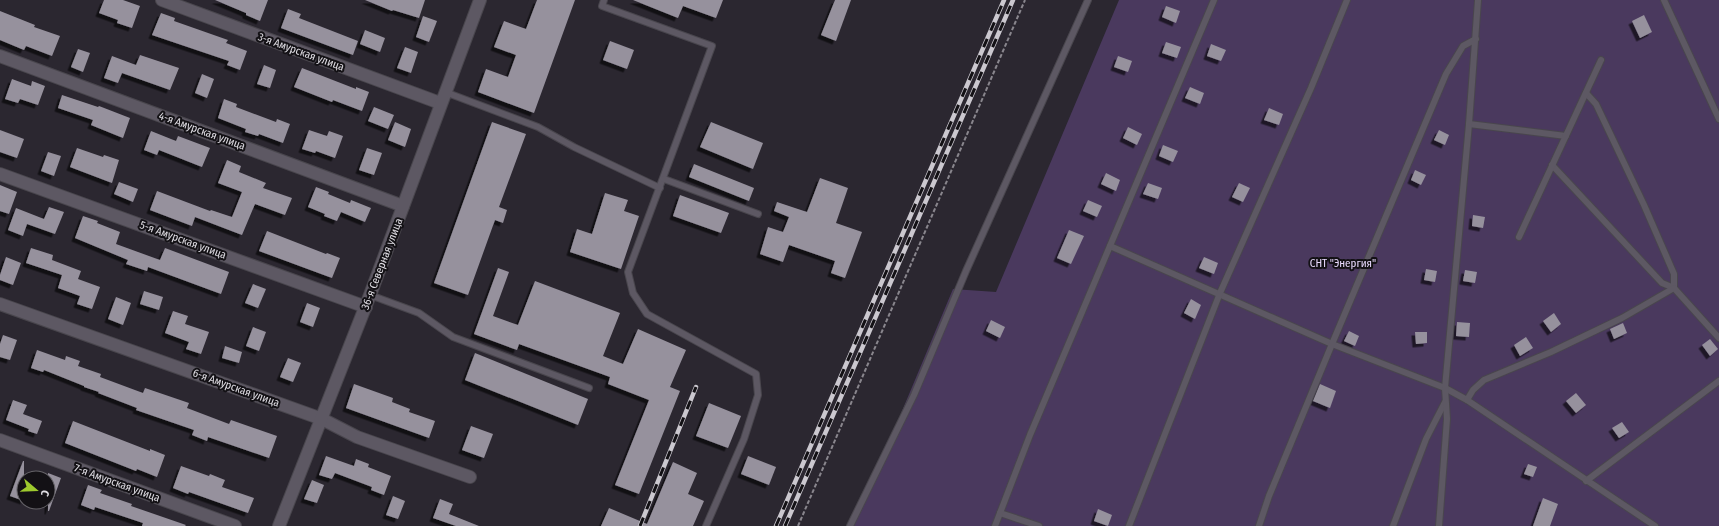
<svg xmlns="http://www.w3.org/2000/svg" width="1719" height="526" font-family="'Fira Sans Condensed',sans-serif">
<defs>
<filter id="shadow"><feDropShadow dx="-3.5" dy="3.5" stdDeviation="0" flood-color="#0009"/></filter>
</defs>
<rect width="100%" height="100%" fill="#2b2730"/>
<!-- green -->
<polygon fill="#4a395e" points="1119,0 1719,0 1719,526 854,526 953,289 996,292"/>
<!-- building -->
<g fill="#96919d" filter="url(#shadow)">
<polygon points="104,0 123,0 140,6 132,28 117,23 118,20 99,13"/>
<polygon points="215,0 268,0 260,21 246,15 246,13"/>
<polygon points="365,0 425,0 419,18 393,10 392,11"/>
<polygon points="537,0 575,0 534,113 478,92 486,69 508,77 516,55 494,47 504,21 526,29"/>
<polygon points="633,0 723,0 716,18 683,6 678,18"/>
<polygon points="835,0 851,0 836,41 821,35"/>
<polygon points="1166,6 1180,11 1176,23 1162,17"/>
<polygon points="288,9 301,14 299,18 358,41 353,55 281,28"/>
<polygon points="0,11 35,25 34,27 60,36 52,56 26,46 24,50 0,40"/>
<polygon points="161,13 175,18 174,21 228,40 226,43 247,51 240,70 227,65 229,61 152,35"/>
<polygon points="1644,15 1652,32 1640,38 1632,21"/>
<polygon points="423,16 437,21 429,42 416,37"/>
<polygon points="365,30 385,38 380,52 360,44"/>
<polygon points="610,41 634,50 627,69 603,60"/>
<polygon points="1166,42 1181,47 1177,58 1162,53"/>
<polygon points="1211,44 1226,50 1221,61 1207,56"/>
<polygon points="405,47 418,52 411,73 397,68"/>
<polygon points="78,49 90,53 83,72 71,67"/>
<polygon points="140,55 179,68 170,90 122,73 118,83 104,78 112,56 136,65"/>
<polygon points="1118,56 1132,61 1128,72 1114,67"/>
<polygon points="264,65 276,70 270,88 257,84"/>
<polygon points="302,68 356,89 356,87 369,92 362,111 333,100 332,102 294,87"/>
<polygon points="202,74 214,79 207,98 195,93"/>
<polygon points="12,79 31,86 32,81 45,86 38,105 20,99 18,103 5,99"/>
<polygon points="1190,87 1204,93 1200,104 1185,98"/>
<polygon points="62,95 98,107 99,106 130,118 123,138 91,125 93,120 58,108"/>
<polygon points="224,99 237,104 236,107 276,122 277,119 290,124 283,143 259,134 258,136 245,132 246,129 218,118"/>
<polygon points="374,107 394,115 388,129 368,121"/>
<polygon points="1269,108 1283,114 1279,125 1264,120"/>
<polygon points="395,122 411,129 405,147 388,140"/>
<polygon points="492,122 526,134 499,207 507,210 503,223 495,220 468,295 434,283"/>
<polygon points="711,122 763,143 753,169 700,147"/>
<polygon points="1128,127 1142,134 1137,145 1123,138"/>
<polygon points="0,130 24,139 17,158 0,152"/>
<polygon points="309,130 327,136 329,131 343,136 335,158 316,151 315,153 302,149"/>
<polygon points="1439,130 1449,135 1445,145 1434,140"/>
<polygon points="151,131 176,141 178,136 210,148 202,167 159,150 157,155 144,150"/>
<polygon points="1163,145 1178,151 1173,162 1159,156"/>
<polygon points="77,148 103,157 104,155 119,160 112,183 70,167"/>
<polygon points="367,148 382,153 374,175 359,170"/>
<polygon points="48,152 61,156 54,176 41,171"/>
<polygon points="227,160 241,166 239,172 266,183 263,188 292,198 285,215 255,204 242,235 195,217 192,226 150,210 157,191 210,211 211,210 232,217 242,192 218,183"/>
<polygon points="694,164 754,188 749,201 689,177"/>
<polygon points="1415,170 1426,175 1421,185 1411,180"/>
<polygon points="1106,173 1120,180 1116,191 1101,184"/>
<polygon points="820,178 848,188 836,223 862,232 845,278 831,273 835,261 789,245 783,262 760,254 768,227 783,232 789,217 774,211 777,202 807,212"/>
<polygon points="119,182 138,189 133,202 114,194"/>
<polygon points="1148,183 1162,188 1158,199 1143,194"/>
<polygon points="1239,183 1250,188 1243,202 1232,197"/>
<polygon points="0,185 17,192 9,214 0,211"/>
<polygon points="316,187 329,192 328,194 350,203 351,200 371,208 365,222 341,212 337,221 324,216 325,214 308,207"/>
<polygon points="605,193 628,200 624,211 639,216 621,269 570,252 577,229 592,234"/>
<polygon points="680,195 729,213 721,233 673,216"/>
<polygon points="1088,200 1102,206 1097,217 1083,211"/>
<polygon points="49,207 64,212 55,234 27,224 23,236 8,230 16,208 44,219"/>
<polygon points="1473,215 1485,217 1483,228 1472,226"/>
<polygon points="83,216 98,221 97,223 120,232 116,244 160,260 165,248 229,272 221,294 148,267 147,271 126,264 128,260 75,238"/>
<polygon points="1069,230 1084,236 1071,264 1057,258"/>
<polygon points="267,231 326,254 327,253 340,258 332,278 259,251"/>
<polygon points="31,248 53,255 52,260 81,271 78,279 100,287 92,309 77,304 80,296 58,288 62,275 26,263"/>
<polygon points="6,257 21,263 13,285 0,280 0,275"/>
<polygon points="1204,257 1218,263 1214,274 1199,268"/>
<polygon points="498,268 509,272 493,316 518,325 535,281 620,313 603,356 623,364 638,329 686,350 670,387 680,391 639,494 615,485 649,400 608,384 610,377 519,344 517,350 474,334"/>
<polygon points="1426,269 1437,271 1435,282 1424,280"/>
<polygon points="1465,270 1477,272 1475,283 1463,281"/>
<polygon points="253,284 266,289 258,308 245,303"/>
<polygon points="144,291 163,297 159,310 140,304"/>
<polygon points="116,297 131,303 123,325 108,319"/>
<polygon points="1191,299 1201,305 1195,319 1184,313"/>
<polygon points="307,303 320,308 313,327 300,322"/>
<polygon points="173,311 188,316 185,324 209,332 201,354 186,349 189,342 165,333"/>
<polygon points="1554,313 1561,324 1551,332 1543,321"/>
<polygon points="991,320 1005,327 1000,338 986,331"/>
<polygon points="1457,322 1470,323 1469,337 1456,336"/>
<polygon points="1623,323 1627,333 1614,339 1610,329"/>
<polygon points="253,327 266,332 259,351 246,346"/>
<polygon points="1349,331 1359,336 1355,346 1344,341"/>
<polygon points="1415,332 1427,332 1427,343 1416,344"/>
<polygon points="3,335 17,340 10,360 0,357 0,344"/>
<polygon points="1526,337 1533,348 1520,356 1514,345"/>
<polygon points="1710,339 1718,349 1710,356 1702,345"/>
<polygon points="225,346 242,352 239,363 222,358"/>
<polygon points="37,350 65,360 66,356 80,361 78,366 101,374 100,377 143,393 145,388 189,403 187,408 229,424 231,420 277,436 269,458 208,437 207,441 192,435 194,430 136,410 137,408 98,393 99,392 84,387 84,386 44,370 43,372 31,368"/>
<polygon points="475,353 588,399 578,425 465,380"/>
<polygon points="288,358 301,363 293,382 280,377"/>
<polygon points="354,384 393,398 392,402 410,409 409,412 435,421 429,438 346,408"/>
<polygon points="1320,384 1336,391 1330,408 1313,401"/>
<polygon points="1576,393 1586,405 1576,413 1566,401"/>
<polygon points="13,400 27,405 23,414 42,421 37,434 28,431 29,429 6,420"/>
<polygon points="709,403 741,416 728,448 696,436"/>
<polygon points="73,421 150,451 150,449 165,455 157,477 137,469 136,471 65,443"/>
<polygon points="1622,422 1629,432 1619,438 1612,428"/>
<polygon points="471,426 493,434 484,458 462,450"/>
<polygon points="326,456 354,466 356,459 369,464 368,467 391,476 384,495 371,490 372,487 335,473 332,479 319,475"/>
<polygon points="748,456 776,467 769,485 741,474"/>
<polygon points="23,461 24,461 24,501 10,496"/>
<polygon points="673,462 697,473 688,494 704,501 693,526 601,526 609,508 647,524"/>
<polygon points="1528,464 1537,467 1533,477 1524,474"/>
<polygon points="181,466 209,476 210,474 225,480 222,487 254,498 248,513 189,492 188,494 173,488"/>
<polygon points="48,473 61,478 49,511 48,511"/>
<polygon points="312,480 324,485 317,503 304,499"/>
<polygon points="88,485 102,490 100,493 132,504 131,506 186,525 185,526 142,526 143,523 95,507 94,510 81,505"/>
<polygon points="393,496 405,501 398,519 386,515"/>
<polygon points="1543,498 1558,504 1550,526 1533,526"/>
<polygon points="440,499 453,504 449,514 479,526 456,526 433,518"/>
<polygon points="1098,509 1112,515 1108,526 1094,521"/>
</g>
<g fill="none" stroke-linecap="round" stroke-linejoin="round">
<defs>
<g id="lane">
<polyline points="604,0 602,6 712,46 628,272 633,293 647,314 756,374 758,395 744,439 706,526"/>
<polyline points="1664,0 1719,119"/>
<polyline points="445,92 538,127 574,147 660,188"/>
<polyline points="1469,124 1566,136"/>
<polyline points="1552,165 1662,283 1674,288 1674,274 1644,205 1596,104 1586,93"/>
<polyline points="664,179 758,214"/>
<polyline points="1519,237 1601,60"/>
<polyline points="1110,246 1332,344 1445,388 1467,400 1655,526"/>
<polyline points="370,295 419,313 453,337 589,388"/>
<polyline points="1467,400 1473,390 1484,380 1551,352 1622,318 1674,288 1719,338"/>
<polyline points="1586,481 1719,381"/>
<polyline points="1000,513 1039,526"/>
<polyline points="850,526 914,395 966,271 1088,0"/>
<polyline points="995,526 1030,435 1214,0"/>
<polyline points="1129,526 1220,293 1311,88 1347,0"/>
<polyline points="1259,526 1269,496 1332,344 1446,74 1463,46 1476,39"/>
<polyline points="1393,526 1426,439 1445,402"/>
<polyline points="1439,526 1447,419 1445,388 1469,124 1478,0"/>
</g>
<g id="street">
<polyline points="162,0 440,103"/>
<polyline points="0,56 403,206"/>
<polyline points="0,174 366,307"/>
<polyline points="0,304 322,419 357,437 470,477"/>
<polyline points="0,440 235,526"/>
<polyline points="279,526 370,295 480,0"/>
</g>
</defs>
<!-- lane casing -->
<use href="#lane" stroke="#49464d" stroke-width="8"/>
<!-- street casing -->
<use href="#street" stroke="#49464d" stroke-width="14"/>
<!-- path -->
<polyline stroke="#89868d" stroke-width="2" stroke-dasharray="4 2" stroke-linecap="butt" points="798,526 1025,0"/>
<!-- lane -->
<use href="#lane" stroke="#5d5863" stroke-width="6"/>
<!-- street -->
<use href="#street" stroke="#5d5863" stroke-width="12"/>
<defs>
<g id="rail">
<polyline points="640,526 696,387"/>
<polyline points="776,526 1004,0"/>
<polyline points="785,526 1013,0"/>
</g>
</defs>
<!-- rail casing -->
<use href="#rail" stroke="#cbc8cf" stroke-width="4.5"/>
<!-- rail -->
<use href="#rail" stroke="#131115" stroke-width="3" stroke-dasharray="9" stroke-linecap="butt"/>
</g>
<g text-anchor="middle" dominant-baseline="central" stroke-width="4" stroke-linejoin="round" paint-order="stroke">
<!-- street labels -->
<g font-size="11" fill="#e0dee4" stroke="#131115">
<text transform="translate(301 52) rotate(20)">3-я Амурская улица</text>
<text transform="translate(202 131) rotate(20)">4-я Амурская улица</text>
<text transform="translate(183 240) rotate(20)">5-я Амурская улица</text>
<text transform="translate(382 264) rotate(-69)">36-я Северная улица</text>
<text transform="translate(236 388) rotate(20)">6-я Амурская улица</text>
<text transform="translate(117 483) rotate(20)">7-я Амурская улица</text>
</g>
<!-- park labels -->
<g font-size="11" fill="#e8d9fd" stroke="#131115">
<text x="1343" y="263">СНТ "Энергия"</text>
</g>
</g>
<!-- north arrow -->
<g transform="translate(36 490) rotate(109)"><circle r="19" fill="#131115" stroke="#656368"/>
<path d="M0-3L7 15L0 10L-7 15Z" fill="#9eca2e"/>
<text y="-6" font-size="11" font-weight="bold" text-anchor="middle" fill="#e0dee4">С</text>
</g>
</svg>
